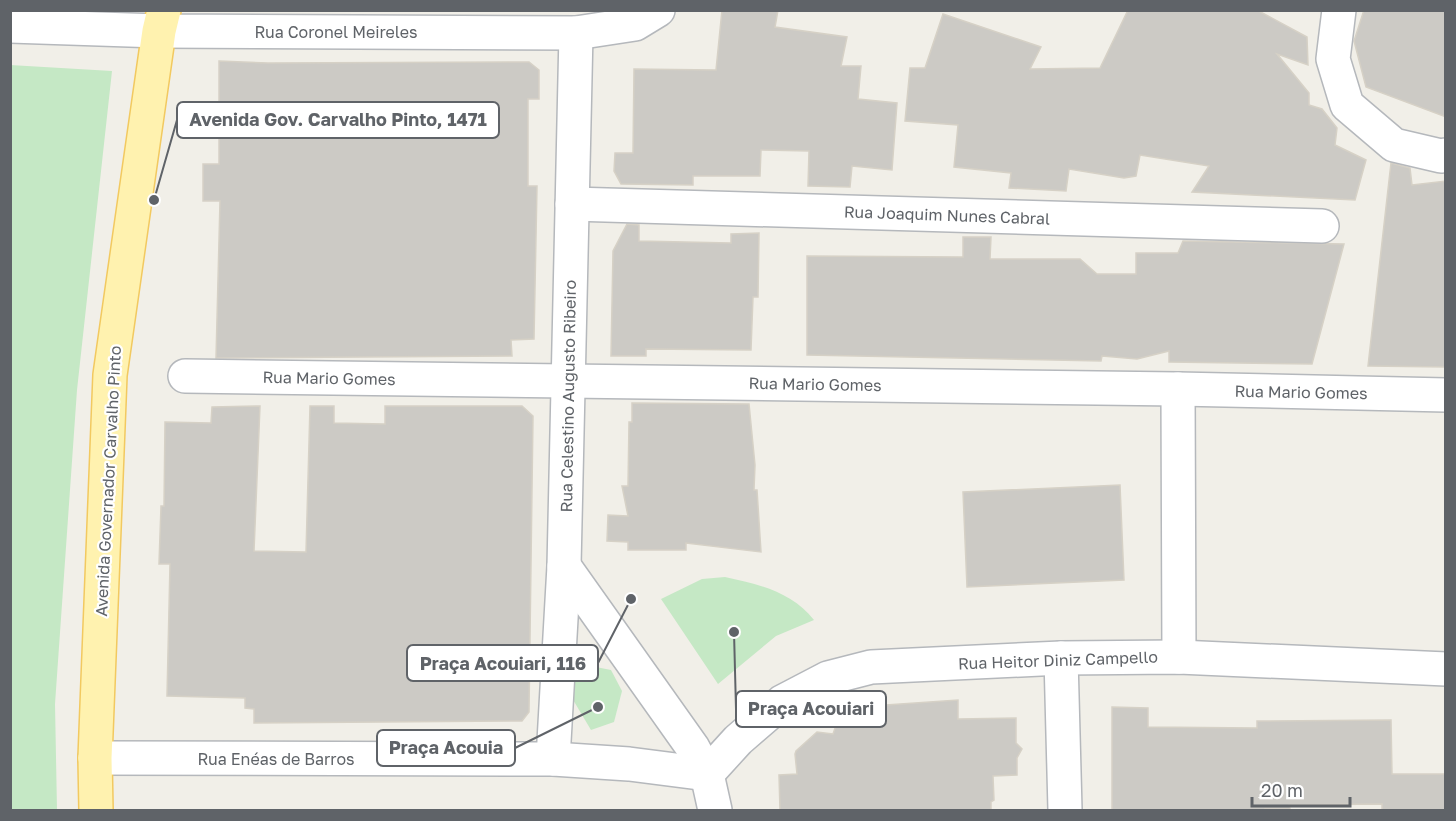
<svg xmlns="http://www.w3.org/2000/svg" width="1456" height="821" font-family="'Golos Text',sans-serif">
<rect width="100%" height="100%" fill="#f1efe8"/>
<!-- green -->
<g fill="#c5e8c5">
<polygon points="10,65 112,71 77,390 55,704 57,810 11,810"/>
<path d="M 725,577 C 758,584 792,592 814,620 L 776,636 L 718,684 L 661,599 L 702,579 Z"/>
<polygon points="581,664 611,670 622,691 614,722 591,730 569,693"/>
</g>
<!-- building -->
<g fill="#cccac5" stroke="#d6d1c6" stroke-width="1.5">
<polygon points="722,10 778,10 775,27 847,37 841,66 861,66 858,99 897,103 892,170 852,166 850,187 808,186 809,151 761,150 760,176 693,176 693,185 621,184 614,171 615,153 633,153 634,69 716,70"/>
<polygon points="1128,10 1257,10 1307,37 1308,65 1277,54 1309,93 1309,105 1322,109 1337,128 1335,145 1366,160 1355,200 1192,192 1209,166 1140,155 1136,176 1124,178 1069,169 1066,191 1009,188 1011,173 954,167 958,125 905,121 910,68 925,68 943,14 1041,47 1030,69 1100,68"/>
<polygon points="1364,10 1446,10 1446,117 1366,87 1354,41"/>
<polygon points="219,61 268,63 529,62 539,70 539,99 528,99 528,186 537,186 534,339 511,340 512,356 216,358 220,201 203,201 203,164 219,164"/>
<polygon points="1391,163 1410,168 1412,185 1446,181 1446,367 1368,366"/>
<polygon points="627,224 639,225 639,241 731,243 731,234 759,233 758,297 753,297 751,350 646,349 646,356 611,356 613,251"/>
<polygon points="963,237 991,237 990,259 1080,259 1097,274 1136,274 1136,253 1178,253 1183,241 1344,244 1312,364 1169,362 1169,351 1137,359 1102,356 1101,361 807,355 807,256 963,257"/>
<polygon points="632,403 749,404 755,465 754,490 757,490 761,552 686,543 686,550 628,550 628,542 607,541 608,515 628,516 622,486 628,486 629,422 632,422"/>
<polygon points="260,406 254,551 306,552 310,406 334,406 334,423 385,424 385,406 522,406 533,416 529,712 522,721 254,723 254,709 245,708 245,698 167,696 170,564 159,564 161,506 164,506 165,422 211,423 212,407"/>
<polygon points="1120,485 1124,580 967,587 963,492"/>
<polygon points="958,700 958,719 1016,718 1016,743 1022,749 1017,758 1017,775 993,776 994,800 991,802 991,810 780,810 779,775 797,774 795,754 796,751 817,732 833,734 840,714 871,706"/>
<polygon points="1112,707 1148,708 1148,727 1257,728 1257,721 1391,720 1392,774 1446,774 1446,810 1382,810 1382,804 1289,805 1290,809 1265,809 1265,810 1112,810"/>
</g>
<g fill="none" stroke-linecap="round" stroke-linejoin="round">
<defs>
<g id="minor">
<polyline points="1339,10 1333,59 1347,105 1394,145 1441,156 1446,155"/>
<polyline points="572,204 1322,226"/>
<polyline points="185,376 1178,389 1446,395"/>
<polyline points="1178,389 1179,657"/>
<polyline points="564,566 693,748 707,774 715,810"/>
<polyline points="1061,658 1065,810"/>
<polyline points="95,758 553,759 629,764 707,774"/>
<polyline points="553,759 564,566 576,33"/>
<polyline points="707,774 738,740 782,702 828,678 871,667 1061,658 1179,657 1446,669"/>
</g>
<polyline id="tertiary" points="10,26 159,31 576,33 635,24 658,10"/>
<polyline id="primary" points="96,810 95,758 110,375 159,31 164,10"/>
</defs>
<!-- minor casing -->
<use href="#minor" stroke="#b5b8bc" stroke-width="36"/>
<!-- tertiary casing -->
<use href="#tertiary" stroke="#b5b8bc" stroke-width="36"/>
<!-- primary casing -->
<use href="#primary" stroke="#f2c960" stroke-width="36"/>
<!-- minor -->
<use href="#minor" stroke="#fff" stroke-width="33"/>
<!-- tertiary -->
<use href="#tertiary" stroke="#fff" stroke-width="33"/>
<!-- primary -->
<use href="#primary" stroke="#fff2af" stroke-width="33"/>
</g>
<g text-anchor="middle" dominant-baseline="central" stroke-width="4.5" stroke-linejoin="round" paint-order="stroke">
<!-- street labels -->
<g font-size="16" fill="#5f6368" stroke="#fff">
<text x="336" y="32">Rua Coronel Meireles</text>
<text transform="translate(947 215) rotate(2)">Rua Joaquim Nunes Cabral</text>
<text transform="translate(329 378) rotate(1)">Rua Mario Gomes</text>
<text transform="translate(815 384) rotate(1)">Rua Mario Gomes</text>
<text transform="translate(1301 392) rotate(1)">Rua Mario Gomes</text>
<text transform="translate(568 396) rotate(-89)">Rua Celestino Augusto Ribeiro</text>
<text transform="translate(108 481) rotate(-87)">Avenida Governador Carvalho Pinto</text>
<text transform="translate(1058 660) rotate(-2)">Rua Heitor Diniz Campello</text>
<text x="276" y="759">Rua Enéas de Barros</text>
</g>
</g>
<!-- callouts -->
<path fill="none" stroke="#5f6368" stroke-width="2" d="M154 200L177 120M631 599L598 663M734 632L736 709M598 707L515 748"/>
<g fill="#5f6368" stroke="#fff" stroke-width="2">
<circle cx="154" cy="200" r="6"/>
<circle cx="631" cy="599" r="6"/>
<circle cx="734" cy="632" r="6"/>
<circle cx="598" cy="707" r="6"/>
</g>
<g fill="#fff" stroke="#5f6368" stroke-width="2">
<rect x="177" y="102" width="322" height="36" rx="6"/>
<rect x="407" y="645" width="191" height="36" rx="6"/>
<rect x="736" y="691" width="150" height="36" rx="6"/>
<rect x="377" y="730" width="138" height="36" rx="6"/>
</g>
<g font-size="18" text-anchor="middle" font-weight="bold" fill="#5f6368">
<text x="338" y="126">Avenida Gov. Carvalho Pinto, 1471</text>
<text x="503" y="670">Praça Acouiari, 116</text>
<text x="811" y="715">Praça Acouiari</text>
<text x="446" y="754">Praça Acouia</text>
</g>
<!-- border -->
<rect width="1456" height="821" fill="none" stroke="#5f6368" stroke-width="24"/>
<!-- scale -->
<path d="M1252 797v9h98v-9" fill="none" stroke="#5f6368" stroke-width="3"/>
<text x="1261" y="797" font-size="18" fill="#5f6368" stroke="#ffffff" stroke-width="4.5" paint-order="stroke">20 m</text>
</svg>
